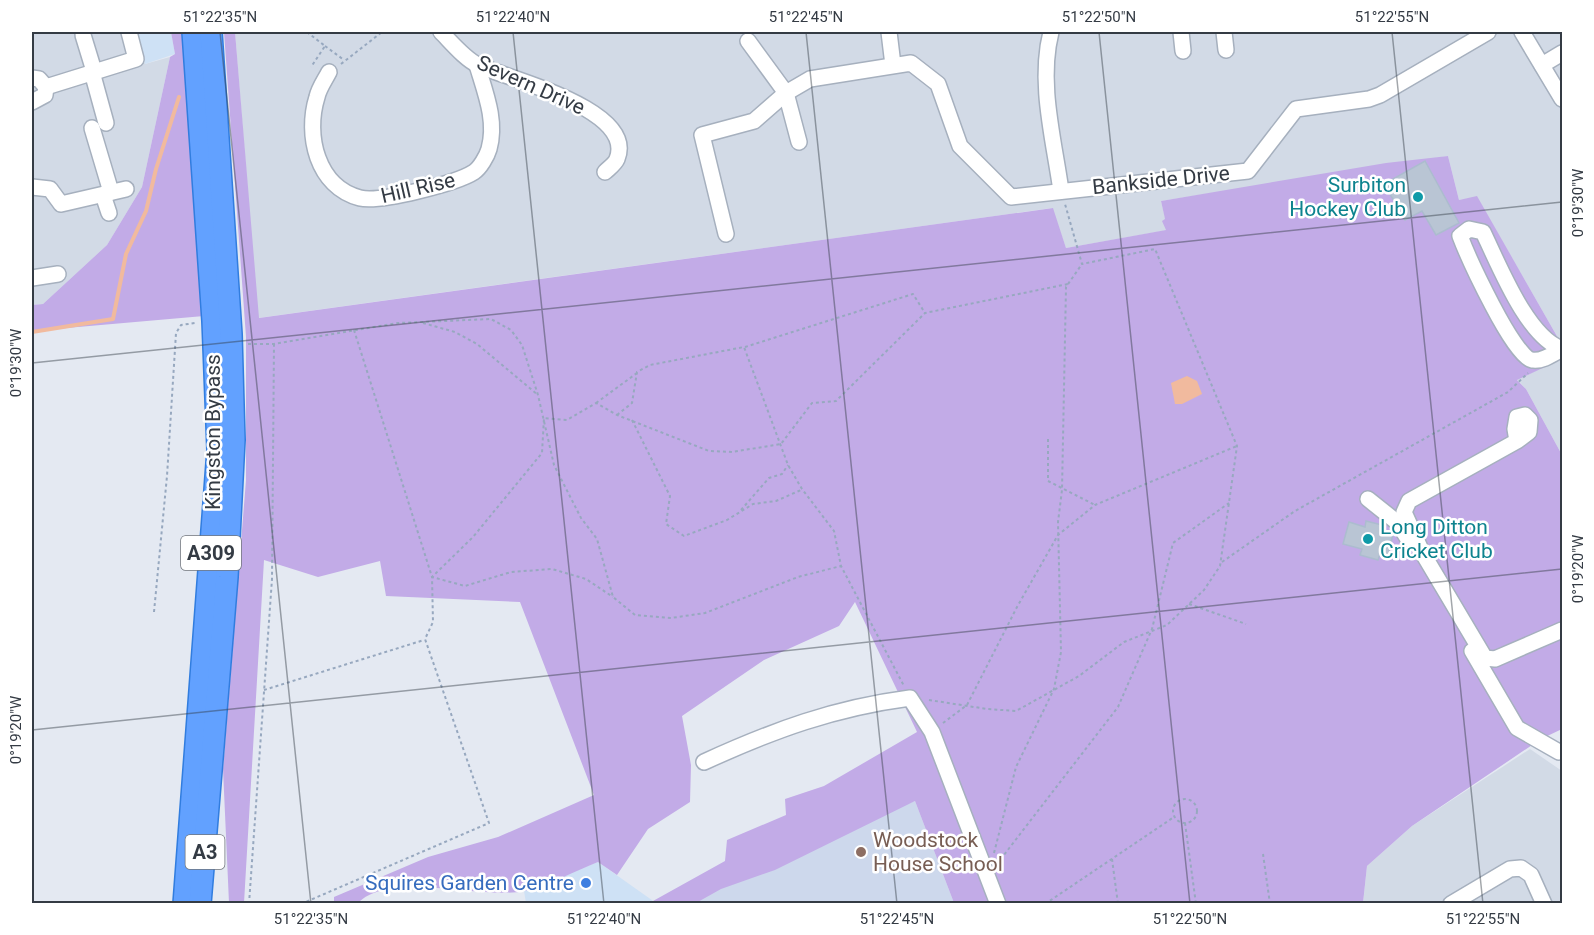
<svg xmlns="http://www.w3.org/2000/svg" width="1594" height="935" font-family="Roboto,sans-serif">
<rect width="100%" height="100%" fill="#e4e9f2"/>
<!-- residential -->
<g fill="#d2dae6">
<polygon points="32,32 136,32 145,64 170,57 142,187 107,245 43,304 32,305"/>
<polygon points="235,32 1562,32 1562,345 1477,197 1459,200 1448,156 1161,201 1168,230 1066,248 1052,208 258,318"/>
<polygon points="1562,359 1562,455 1526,389 1517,379"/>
<polygon points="1530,749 1562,771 1562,903 1363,904 1367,866 1412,826"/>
</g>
<!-- commercial -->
<g fill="#cee1f5">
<polygon points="136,32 171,32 175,54 145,64"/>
<polygon points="598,862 656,903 526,903 524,891"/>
</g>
<!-- education -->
<polygon fill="#cdd8ec" points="915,801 954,903 658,904"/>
<!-- green -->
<g fill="#c2abe7">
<polygon points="171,32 185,32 204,316 32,331 32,305 43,304 107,245 142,187 170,57 175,54"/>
<path d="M 224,32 L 235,32 L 259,318 L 1053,208 L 1066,248 L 1166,230 L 1162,221 L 1165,219 L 1161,201 L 1386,163 L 1448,156 L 1459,200 L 1477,196 L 1562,345 L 1562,359 L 1517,380 L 1526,389 L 1562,455 L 1562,729 L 1541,739 L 1412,826 L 1367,866 L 1363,903 L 954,903 L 915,801 L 775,870 L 721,889 L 696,903 L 656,903 L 653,901 L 725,861 L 727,840 L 786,815 L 785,799 L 824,786 L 917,732 L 855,602 L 839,626 L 764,660 L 682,716 L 691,765 L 690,802 L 648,829 L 617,875 L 598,862 C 574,871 549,886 524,891 C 481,900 391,870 358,903 L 334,903 L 334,897 L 428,857 L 498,837 L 594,795 L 520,602 L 386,596 L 380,561 L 318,577 L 264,560 L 244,903 L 229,903 L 223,769 L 246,480 L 246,337 Z"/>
</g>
<!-- water -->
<polygon fill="#f1ba9e" points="1187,376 1197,381 1202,394 1182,404 1175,404 1171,383"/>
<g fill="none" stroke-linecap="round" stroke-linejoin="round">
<!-- stream -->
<polyline stroke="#f1ba9e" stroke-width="4" points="32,332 113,319 126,254 146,211 156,169 179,97"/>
</g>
<!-- building -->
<g fill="#b9c5d4" stroke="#acbccf" stroke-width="1.5">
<polygon points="1425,161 1459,223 1436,235 1422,211 1405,220 1384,184"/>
<polygon points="1366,521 1382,525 1380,531 1393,534 1388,556 1380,554 1378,560 1360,555 1362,549 1343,544 1349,522 1365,527"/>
</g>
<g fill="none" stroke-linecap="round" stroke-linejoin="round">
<defs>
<g id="minor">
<path d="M 441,32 C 451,42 465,59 478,65 C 508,79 637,109 617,159 C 615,164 609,168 605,172"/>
<polyline points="889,32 893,65"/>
<path d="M 1051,32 C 1038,83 1054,140 1061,191"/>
<polyline points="1181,32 1183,51"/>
<polyline points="1224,32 1226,50"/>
<polyline points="1522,32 1562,99"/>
<polyline points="83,35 94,71"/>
<polyline points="748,41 786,93 799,142"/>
<polyline points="1542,65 1562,53"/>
<polyline points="92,72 106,123"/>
<path d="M 329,72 C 325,80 319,88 317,97 C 305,135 317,187 360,198 C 380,203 457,183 474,172 C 480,168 487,156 489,149 C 497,121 485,92 477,65"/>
<polyline points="32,78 39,79 46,87 136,59 129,32"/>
<polyline points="32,102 45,95 46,87"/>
<polyline points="92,128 111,192"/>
<polyline points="32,187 50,189 61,204 126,189"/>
<polyline points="103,195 109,213"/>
<polyline points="726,234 702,135 754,121 786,93 810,79 911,63 938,84 960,146 1011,197 1248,171 1296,109 1369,99 1380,95 1488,32"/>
<polyline points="32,278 58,274"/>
<path d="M 1562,349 C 1527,337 1499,265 1483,232 L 1469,229 L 1460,236 C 1468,257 1514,358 1532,360 C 1542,362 1553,354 1562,349"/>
<polyline points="1517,441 1515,429 1517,417 1525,415 1530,420 1529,432 1517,441 1409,501 1404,512 1422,552 1485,658 1495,659 1562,630"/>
<polyline points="1368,499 1398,523 1408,539"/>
<polyline points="1472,651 1517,728 1559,752 1562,751"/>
<path d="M 704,762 C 774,730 834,708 910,698 L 932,732 L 998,904"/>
<polyline points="1451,904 1510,869 1521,868 1531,875 1544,904"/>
</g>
<g id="highway">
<polyline points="184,904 218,450 213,321 193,32"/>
<polyline points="200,904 227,577 234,440 231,334 211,32"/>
</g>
</defs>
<!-- minor casing -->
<use href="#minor" stroke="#a6b0be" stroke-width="18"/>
<!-- highway casing -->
<use href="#highway" stroke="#317ddf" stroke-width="24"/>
<!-- path -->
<g stroke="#97a8bf" stroke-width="2" stroke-dasharray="3 3" stroke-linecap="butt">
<polyline points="307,32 325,46 311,67"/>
<polyline points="325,46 344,60"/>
<polyline points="341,64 382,32"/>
<polyline points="423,323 455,332 477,344 538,395"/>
<polyline points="354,330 432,577 465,586 511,572 552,569 586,579 613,597"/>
<polyline points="248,344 274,344 398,323 491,319 511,330 522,345 538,395 554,465 581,518 597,539 613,597 635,615 671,618 705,613 798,577 841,566"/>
<polyline points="745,347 913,294 925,313"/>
<polyline points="596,403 637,373"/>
<polyline points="617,415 632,403 637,372 650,365 744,347 788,465 802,489 834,531 841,566 904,686"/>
<polyline points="632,420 670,496 666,524 684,536 727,520 753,504 776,501 801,490"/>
<polyline points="1048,439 1048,481 1095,505"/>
<polyline points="741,510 769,478 782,474 788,465"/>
<polyline points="1222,562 1295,511 1508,392 1528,373"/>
<polyline points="1189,604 1246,624"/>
<polyline points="154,612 167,476 176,333 181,325 195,323"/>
<polyline points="264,690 424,640"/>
<polyline points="929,700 987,709 1016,711 1079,676 1124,642 1167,625 1204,590 1220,566 1237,446 1155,249 1082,264 1065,204"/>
<polyline points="943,723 967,705 1017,607 1058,535 1095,505 1237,446"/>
<circle cx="1185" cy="811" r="12"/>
<polyline points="1185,823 1196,904"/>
<polyline points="994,853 1016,767 1054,689 1061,652 1058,522 1062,490 1066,287 1082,264"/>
<polyline points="1263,854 1270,904"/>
<polyline points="1112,859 1118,904"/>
<polyline points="997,864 1118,707 1152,629 1173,543 1229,503"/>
<polyline points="249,904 272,579 274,344"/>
<polyline points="301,904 489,823 425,639 433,622 432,577 473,537 542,453 544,418 567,420 596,403 617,415 709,451 732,452 781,444 812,403 836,401 925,313 1068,284"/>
<polyline points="1045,904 1174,817"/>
</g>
<!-- minor -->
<use href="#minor" stroke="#fff" stroke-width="15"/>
<!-- highway -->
<use href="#highway" stroke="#62a1ff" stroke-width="21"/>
</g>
<!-- ticks -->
<path fill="none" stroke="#343b44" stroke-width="1.5" stroke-opacity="0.45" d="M 220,32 L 311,904M 513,32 L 604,904M 806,32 L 897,904M 1099,32 L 1190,904M 1392,32 L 1483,904M 32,363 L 1562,202M 32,730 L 1562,569"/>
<!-- markers -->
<g fill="#0f9aa8" stroke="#fff" stroke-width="2">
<circle cx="1418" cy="197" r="6"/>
<circle cx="1368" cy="539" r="6"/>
</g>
<circle fill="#8d6e63" stroke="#fff" stroke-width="2" cx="861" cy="852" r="6"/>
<circle fill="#3f7fe0" stroke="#fff" stroke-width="2" cx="586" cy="883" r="6"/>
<g text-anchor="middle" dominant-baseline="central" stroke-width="5" stroke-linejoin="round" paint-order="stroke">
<!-- shield labels -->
<g fill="#fff" stroke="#71767c" stroke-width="1.5">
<rect x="181" y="536" width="60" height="34" rx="4.5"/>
<rect x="185.5" y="835" width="39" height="34" rx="4.5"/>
</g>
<g font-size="20" font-weight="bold" fill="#343b44">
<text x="211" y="553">A309</text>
<text x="205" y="852">A3</text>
</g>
<!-- street labels -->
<g font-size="21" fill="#343b44" stroke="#fff">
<text transform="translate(531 85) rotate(24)">Severn Drive</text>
<text transform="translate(1161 180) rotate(-6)">Bankside Drive</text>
<text transform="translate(418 188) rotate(-13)">Hill Rise</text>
<text transform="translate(213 432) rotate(-90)">Kingston Bypass</text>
</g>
<!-- culture labels -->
<g font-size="21" fill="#0d838f" stroke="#fff" text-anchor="end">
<text x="1406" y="185">Surbiton<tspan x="1406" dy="24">Hockey Club</tspan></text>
<text x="1380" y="527" text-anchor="start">Long Ditton<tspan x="1380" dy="24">Cricket Club</tspan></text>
</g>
<!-- education labels -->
<g font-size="21" fill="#785e54" stroke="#fff" text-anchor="start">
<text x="873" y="840">Woodstock<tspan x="873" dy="24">House School</tspan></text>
</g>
<!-- shop labels -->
<g font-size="21" fill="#366cbe" stroke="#fff" text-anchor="end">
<text x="574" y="883">Squires Garden Centre</text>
</g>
</g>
<!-- border -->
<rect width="1594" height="935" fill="none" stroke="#ffffff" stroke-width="66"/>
<rect x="33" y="33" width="1528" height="869" fill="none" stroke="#343b44" stroke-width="2"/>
<g font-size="15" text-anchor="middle" fill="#343b44">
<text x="220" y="22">51°22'35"N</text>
<text x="513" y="22">51°22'40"N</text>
<text x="806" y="22">51°22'45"N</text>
<text x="1099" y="22">51°22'50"N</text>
<text x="1392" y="22">51°22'55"N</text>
<text transform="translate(1578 203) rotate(-90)" y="5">0°19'30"W</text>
<text transform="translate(16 363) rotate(-90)" y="5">0°19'30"W</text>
<text transform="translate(1578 569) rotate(-90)" y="5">0°19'20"W</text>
<text transform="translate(16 730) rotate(-90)" y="5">0°19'20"W</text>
<text x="311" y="924">51°22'35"N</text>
<text x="604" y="924">51°22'40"N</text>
<text x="897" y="924">51°22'45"N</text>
<text x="1190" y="924">51°22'50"N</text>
<text x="1483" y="924">51°22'55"N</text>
</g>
</svg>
